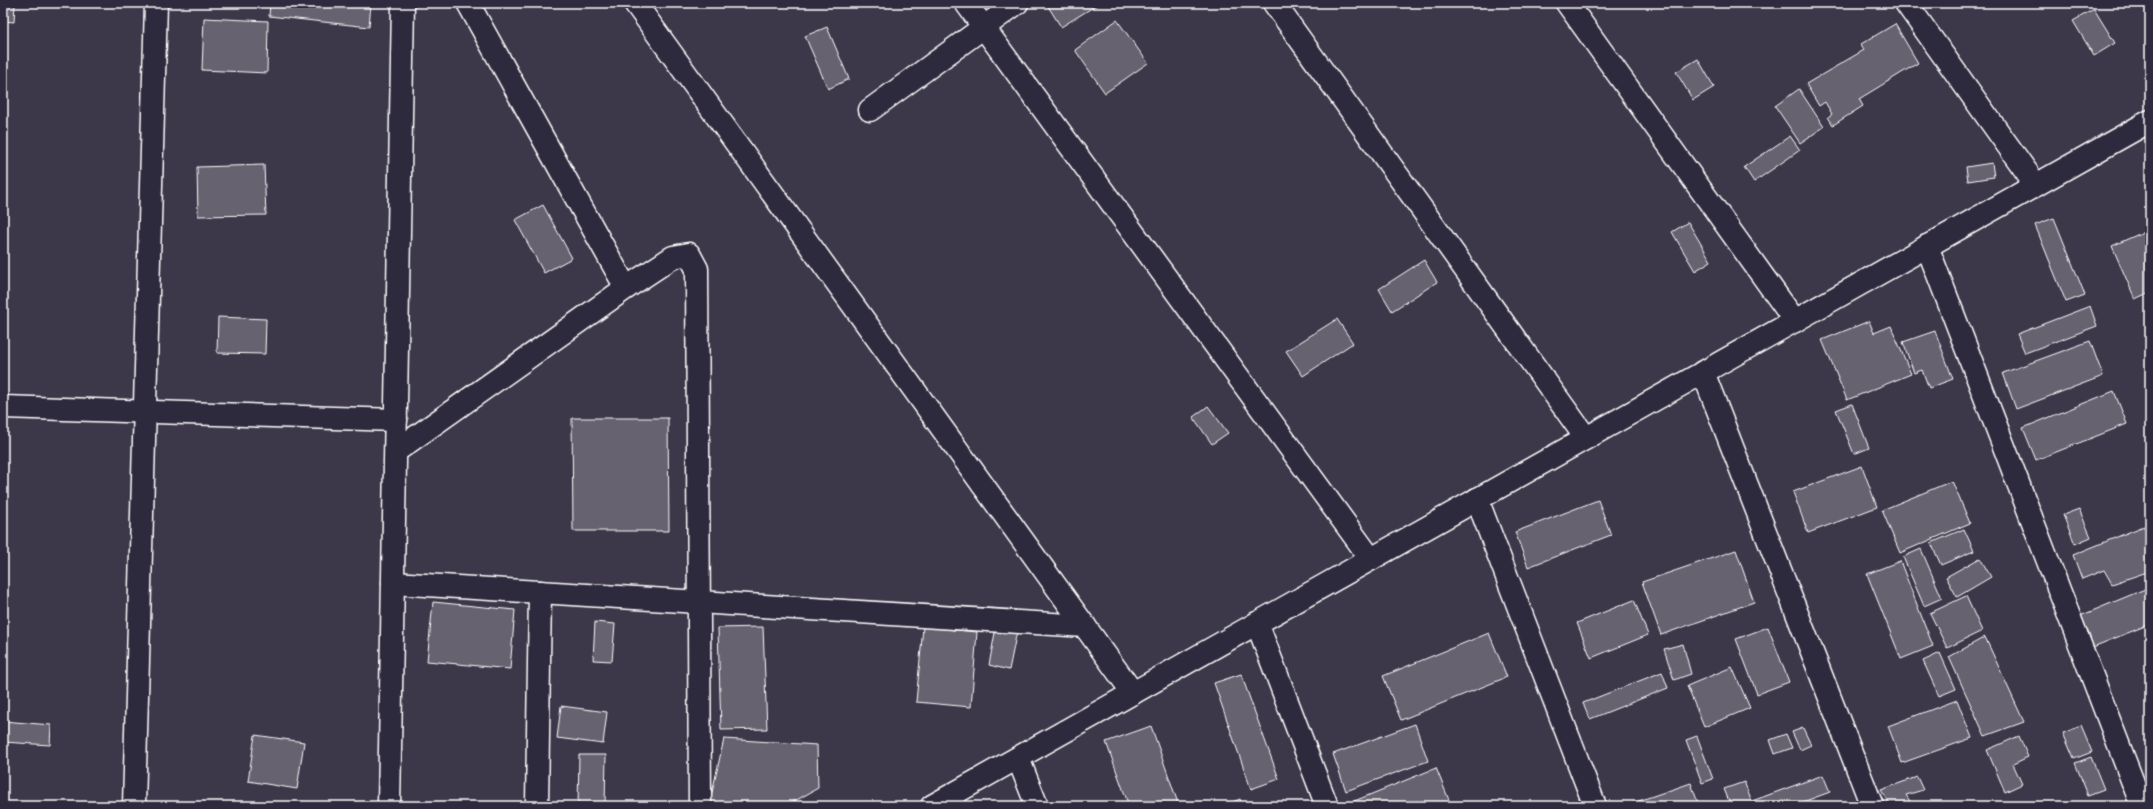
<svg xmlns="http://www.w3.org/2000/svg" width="2153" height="809" font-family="'Architects Daughter',sans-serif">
<rect width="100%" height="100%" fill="#3c3749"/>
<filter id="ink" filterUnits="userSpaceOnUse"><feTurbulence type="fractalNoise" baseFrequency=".025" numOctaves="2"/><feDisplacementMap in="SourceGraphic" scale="8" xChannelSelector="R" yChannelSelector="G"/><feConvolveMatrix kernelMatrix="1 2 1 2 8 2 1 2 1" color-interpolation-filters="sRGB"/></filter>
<g filter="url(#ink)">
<!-- building -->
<g fill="#666270" stroke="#fff">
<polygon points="3,3 15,3 14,22 3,21"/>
<polygon points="270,3 371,3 369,27 269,16"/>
<polygon points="1046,3 1100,3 1061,27"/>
<polygon points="2094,9 2115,43 2094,56 2073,21"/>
<polygon points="204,18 268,21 267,73 202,70"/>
<polygon points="1117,20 1148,63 1105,93 1075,50"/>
<polygon points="1895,24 1918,63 1859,99 1863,106 1833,125 1828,117 1832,114 1825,102 1819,106 1806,84 1864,50 1861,44"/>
<polygon points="827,27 849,79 828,89 805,36"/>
<polygon points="1698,59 1714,87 1693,100 1676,72"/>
<polygon points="1799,89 1824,127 1800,143 1775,106"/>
<polygon points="1790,136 1800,150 1754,182 1744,167"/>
<polygon points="1992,163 1994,177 1968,181 1966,167"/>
<polygon points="264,165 266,215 198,216 197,167"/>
<polygon points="543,205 572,258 544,273 515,220"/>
<polygon points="2054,218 2085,295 2066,302 2035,225"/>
<polygon points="1688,222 1711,261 1695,271 1672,232"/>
<polygon points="2148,230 2150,235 2150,292 2135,299 2112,246"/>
<polygon points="1424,260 1437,282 1392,311 1379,289"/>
<polygon points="3,274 5,274 3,322"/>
<polygon points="2090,306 2097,326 2025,353 2017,334"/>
<polygon points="218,317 266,319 265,354 217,353"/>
<polygon points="1337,319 1353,343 1303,376 1286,351"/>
<polygon points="1869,321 1874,333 1891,326 1911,374 1847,400 1822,340"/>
<polygon points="1935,331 1953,379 1929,388 1922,370 1914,373 1903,342"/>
<polygon points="2090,341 2103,376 2016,409 2003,373"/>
<polygon points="2114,391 2127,424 2036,460 2023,428"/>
<polygon points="1852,404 1869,448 1854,454 1836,410"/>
<polygon points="1208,406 1228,433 1212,444 1193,417"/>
<polygon points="572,418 668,418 669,531 573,531"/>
<polygon points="1862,466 1877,507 1808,533 1793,492"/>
<polygon points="1952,481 1970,523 1900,553 1882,510"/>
<polygon points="1598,500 1611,535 1528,567 1515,532"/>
<polygon points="2079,509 2091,537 2075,544 2063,515"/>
<polygon points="2144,526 2150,539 2150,571 2112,584 2104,570 2082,579 2073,555"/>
<polygon points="1964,529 1974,551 1941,565 1931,543"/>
<polygon points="1921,549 1942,598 1924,606 1903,557"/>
<polygon points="1736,550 1754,602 1661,635 1642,582"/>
<polygon points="1980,558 1991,577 1957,597 1946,577"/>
<polygon points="1900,561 1933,646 1901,659 1867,574"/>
<polygon points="2150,587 2150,624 2093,647 2080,616"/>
<polygon points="1966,596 1982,631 1947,648 1930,613"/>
<polygon points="1634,600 1648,635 1591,658 1577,623"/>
<polygon points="433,602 515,610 510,669 427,661"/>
<polygon points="595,622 615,624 612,661 593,660"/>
<polygon points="763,627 767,729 721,730 718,628"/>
<polygon points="923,627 977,632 971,707 916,702"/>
<polygon points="996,627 1017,631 1009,670 989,665"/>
<polygon points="1768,627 1789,682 1757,694 1736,639"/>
<polygon points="1489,633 1507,677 1401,720 1383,676"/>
<polygon points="1985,637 2024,722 1985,736 1949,657"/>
<polygon points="1683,644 1691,674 1674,680 1664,649"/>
<polygon points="1940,653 1956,689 1939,696 1923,661"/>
<polygon points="1732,667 1750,708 1704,727 1687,686"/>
<polygon points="1662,672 1668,688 1590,719 1583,703"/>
<polygon points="1241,674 1279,779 1251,789 1214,683"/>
<polygon points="1957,700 1972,738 1902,763 1888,726"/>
<polygon points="561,706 607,712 603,744 557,738"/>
<polygon points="3,721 51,725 50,745 3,742"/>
<polygon points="1415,724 1428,761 1346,791 1333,754"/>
<polygon points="1151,726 1179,806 1129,806 1106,742"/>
<polygon points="2081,726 2092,752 2074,759 2063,733"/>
<polygon points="1803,728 1811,745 1800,750 1792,732"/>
<polygon points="1786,734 1792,748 1775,754 1770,740"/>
<polygon points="255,735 304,742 297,789 248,781"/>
<polygon points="1697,736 1713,779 1702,783 1686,740"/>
<polygon points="2019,736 2028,757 2013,764 2022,784 2005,792 1987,750"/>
<polygon points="724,739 817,745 818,788 786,806 709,806"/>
<polygon points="579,755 606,755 605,806 578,806"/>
<polygon points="2091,757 2104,789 2088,795 2075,763"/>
<polygon points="1436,768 1451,805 1342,806"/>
<polygon points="1823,775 1830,792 1792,806 1731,806 1724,789 1744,782 1752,801"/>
<polygon points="1917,777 1923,790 1906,795 1913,806 1891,806 1881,790"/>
<polygon points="1691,783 1699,806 1624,806"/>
<polygon points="1240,799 1243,806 1223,806"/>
</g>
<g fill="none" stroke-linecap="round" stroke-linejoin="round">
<defs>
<g id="minor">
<polyline points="468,3 626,288"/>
<polyline points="635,3 1133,693"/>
<polyline points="966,3 1371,559"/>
<polyline points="1274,3 1586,438"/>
<polyline points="1567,3 1795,321"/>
<polyline points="1906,3 2036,185"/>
<polyline points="870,110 1017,3"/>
<polyline points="1927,246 2142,806"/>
<polyline points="1703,372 1872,806"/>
<polyline points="3,407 396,420"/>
<polyline points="396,451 626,288 673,257 689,254 697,269 700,806"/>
<polyline points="1477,499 1595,806"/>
<polyline points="393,583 1085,626"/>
<polyline points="1257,623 1327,806"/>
<polyline points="1018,758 1037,806"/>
<polyline points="134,806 156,3"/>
<polyline points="389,806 403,3"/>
<polyline points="537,806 540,592"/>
<polyline points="932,806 2150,121"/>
</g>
</defs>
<!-- minor casing -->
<use href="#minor" stroke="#fff" stroke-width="25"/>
<!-- minor -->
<use href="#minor" stroke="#2f2a3d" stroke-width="22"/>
</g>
</g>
<!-- margin -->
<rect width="2153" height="809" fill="none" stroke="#2f2a3d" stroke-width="16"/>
<rect x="8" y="8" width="2137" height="793" fill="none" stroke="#fff" stroke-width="1.5" filter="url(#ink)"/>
</svg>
